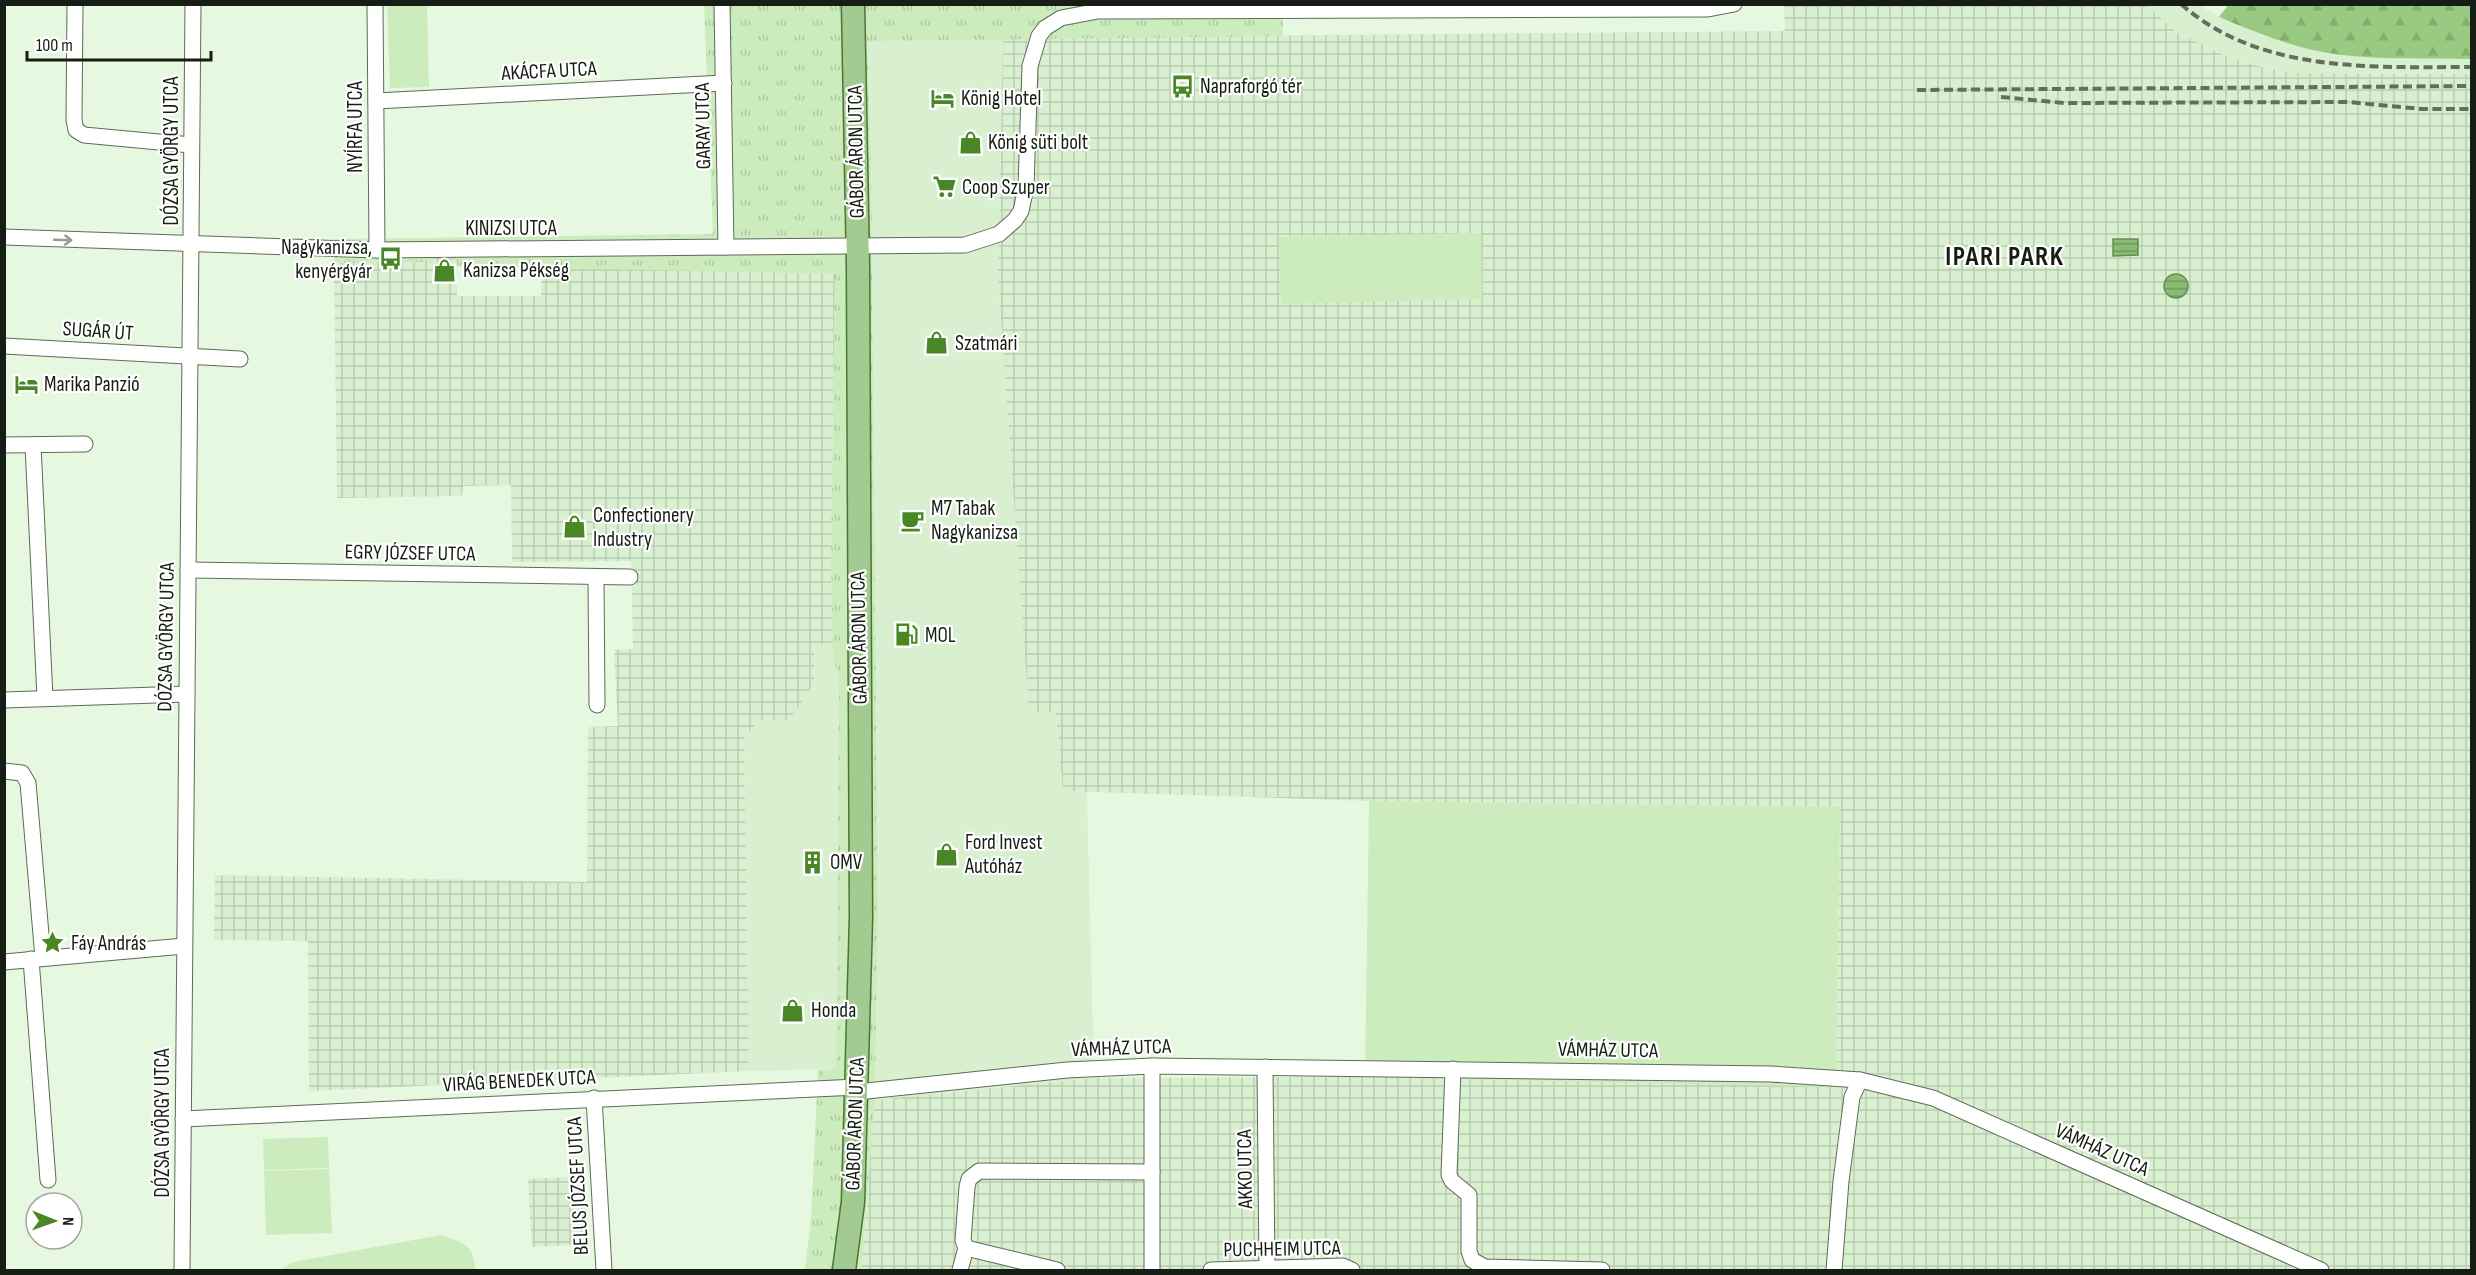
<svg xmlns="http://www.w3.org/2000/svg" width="2476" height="1275" font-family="'Sofia Sans Condensed',sans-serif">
<defs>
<pattern id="industrial-grid" width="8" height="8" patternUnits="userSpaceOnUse" patternTransform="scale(1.5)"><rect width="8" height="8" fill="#d9f0d0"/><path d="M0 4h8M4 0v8" fill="none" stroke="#bacdb2"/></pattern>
<pattern id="grass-tufts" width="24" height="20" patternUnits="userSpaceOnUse" patternTransform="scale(1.5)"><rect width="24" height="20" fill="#ccecbe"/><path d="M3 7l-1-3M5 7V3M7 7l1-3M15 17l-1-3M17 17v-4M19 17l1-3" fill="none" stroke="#aecaa2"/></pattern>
<pattern id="forest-firs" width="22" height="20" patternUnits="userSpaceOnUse" patternTransform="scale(1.5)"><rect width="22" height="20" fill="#98cb81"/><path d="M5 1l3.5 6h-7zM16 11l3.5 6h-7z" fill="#82ae6f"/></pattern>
<pattern id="water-rules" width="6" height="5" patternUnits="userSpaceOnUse" patternTransform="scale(1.5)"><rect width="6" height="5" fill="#89bb72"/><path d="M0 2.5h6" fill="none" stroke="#6f975c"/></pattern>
</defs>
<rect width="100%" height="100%" fill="#e6f8df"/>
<!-- built -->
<g fill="#d9f0d0">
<polygon points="2146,5 2199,5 2219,17 2264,36 2343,55 2471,59 2471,74 2296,73 2265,68 2228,57 2176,32"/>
<polygon points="1003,38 998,276 1030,712 1056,711 1063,791 1087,792 1094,1078 875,1100 878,909 871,150 867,40"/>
<polygon points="833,643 833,661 839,674 836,1069 749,1071 744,738 760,720 814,684 813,644"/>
</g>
<!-- industrial -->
<g fill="url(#industrial-grid)">
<polygon points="2146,4 2176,32 2228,57 2265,68 2296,73 2471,74 2471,1270 861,1270 875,1100 1094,1078 1365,1077 1836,1086 1840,807 1369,801 1063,791 1056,712 1029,712 998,276 1003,38 1785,31 1784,5"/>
<polygon points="433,258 456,258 457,296 541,296 542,267 835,273 831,559 833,643 814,645 814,684 789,720 760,720 744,738 749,1071 309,1091 308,941 214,940 215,875 587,882 588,727 618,726 614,650 633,649 631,561 512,562 511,485 463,486 462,496 337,498 334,263 433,262"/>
<polygon points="586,1176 589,1244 532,1247 528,1179"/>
</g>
<!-- grass -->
<polygon fill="url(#grass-tufts)" points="704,5 1283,5 1283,36 867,41 871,150 878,909 875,1100 861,1270 805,1270 811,1219 818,1070 836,1069 839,674 833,661 831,559 835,274 457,266 456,258 434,258 433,262 334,263 334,239 713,234"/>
<!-- forest -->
<path fill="url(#forest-firs)" d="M 2229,4 L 2471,5 L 2471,59 C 2429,58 2384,60 2342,55 C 2299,50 2259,34 2219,17 Z"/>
<!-- park -->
<g fill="#ccecbe">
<polygon points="387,5 427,5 429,87 390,88"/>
<polygon points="1481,233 1482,299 1281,304 1279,237"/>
<polygon points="1369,801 1840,807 1836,1087 1365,1077"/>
<polygon points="328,1137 329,1168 264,1170 263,1139"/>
<polygon points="329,1169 332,1233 266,1235 264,1171"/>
<path d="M 441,1235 C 462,1242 475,1245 475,1270 L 281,1270 L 293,1262 Z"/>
</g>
<!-- water -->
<g fill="url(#water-rules)" stroke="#668c56" stroke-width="1.5">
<polygon points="2113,239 2138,239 2138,255 2113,256"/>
<circle cx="2176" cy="286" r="12"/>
</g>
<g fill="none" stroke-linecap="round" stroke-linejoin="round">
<defs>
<g id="street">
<polyline points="75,4 74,120 76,130 84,135 191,145"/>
<polyline points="375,4 377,250"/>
<polyline points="722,4 726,247"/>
<polyline points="376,101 724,83"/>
<polyline points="4,237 377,250 965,245 999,234 1015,220 1021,211 1026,187 1030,66 1039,36 1045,28 1061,18 1098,11 1708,9 1734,4"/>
<polyline points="4,346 240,359"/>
<polyline points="4,445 85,444"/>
<polyline points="33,445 45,698"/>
<polyline points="188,570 630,577"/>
<polyline points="596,577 597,705"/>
<polyline points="4,700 187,694"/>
<polyline points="4,771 22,773 28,783 43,958"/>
<polyline points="31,959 48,1180"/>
<polyline points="4,962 184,946"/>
<polyline points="1152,1066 1152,1270"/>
<polyline points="1265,1067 1267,1270"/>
<polyline points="1453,1069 1449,1175 1452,1181 1469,1195 1469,1251 1472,1260 1485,1267 1602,1270"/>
<polyline points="857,1092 1067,1070 1152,1066 1771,1074 1860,1080 1933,1098 2321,1270"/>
<polyline points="594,1098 604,1270"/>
<polyline points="183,1119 857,1087"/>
<polyline points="966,1248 1057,1270"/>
<polyline points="182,1270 193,4"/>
<polyline points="960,1270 966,1248 963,1240 967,1187 969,1179 979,1171 1152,1172"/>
<polyline points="1211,1270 1343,1266 1352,1270"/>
<polyline points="1834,1270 1841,1181 1852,1097 1860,1080"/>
</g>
<polyline id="primary" points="844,1270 853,1202 861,918 858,265 853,4"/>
</defs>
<!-- street casing -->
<use href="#street" stroke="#5d6c56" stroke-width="17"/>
<!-- primary casing -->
<use href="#primary" stroke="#4a7634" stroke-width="25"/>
<!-- street -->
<use href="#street" stroke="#fff" stroke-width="15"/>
<!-- primary -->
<use href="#primary" stroke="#a3ca90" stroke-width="22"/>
<!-- rail -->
<g stroke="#636e5f" stroke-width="4" stroke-dasharray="9 4.5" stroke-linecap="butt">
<path d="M 2181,4 C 2260,74 2374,67 2472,67"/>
<polyline points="1917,90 2472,86"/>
<polyline points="2001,97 2064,103 2348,102 2422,109 2472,109"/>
</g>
</g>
<!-- one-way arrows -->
<defs><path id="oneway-shaft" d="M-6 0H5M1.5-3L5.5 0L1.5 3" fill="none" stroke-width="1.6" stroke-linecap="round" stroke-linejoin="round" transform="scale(1.5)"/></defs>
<use stroke="#969995" href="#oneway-shaft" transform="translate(63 240) rotate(2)"/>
<!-- icons -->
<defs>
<symbol id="bus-bare" viewBox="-9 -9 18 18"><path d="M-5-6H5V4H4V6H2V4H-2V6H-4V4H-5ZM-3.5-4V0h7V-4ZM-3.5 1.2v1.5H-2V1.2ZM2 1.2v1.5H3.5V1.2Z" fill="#498726" stroke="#fff" stroke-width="2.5" paint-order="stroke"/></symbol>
<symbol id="hotel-bare" viewBox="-9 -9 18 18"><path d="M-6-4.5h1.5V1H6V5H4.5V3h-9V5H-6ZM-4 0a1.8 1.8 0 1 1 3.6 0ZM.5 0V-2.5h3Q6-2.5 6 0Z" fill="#498726" stroke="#fff" stroke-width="2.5" paint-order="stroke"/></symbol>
<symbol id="shop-bare" viewBox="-9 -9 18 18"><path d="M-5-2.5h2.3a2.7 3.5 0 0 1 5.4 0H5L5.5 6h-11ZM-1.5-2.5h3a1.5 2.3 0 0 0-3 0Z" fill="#498726" stroke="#fff" stroke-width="2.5" paint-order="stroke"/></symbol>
<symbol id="supermarket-bare" viewBox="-9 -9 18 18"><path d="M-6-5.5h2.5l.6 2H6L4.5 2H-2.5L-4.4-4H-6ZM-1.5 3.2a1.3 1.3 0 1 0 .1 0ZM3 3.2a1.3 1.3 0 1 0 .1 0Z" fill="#498726" stroke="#fff" stroke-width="2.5" paint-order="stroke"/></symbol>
<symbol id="cafe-bare" viewBox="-9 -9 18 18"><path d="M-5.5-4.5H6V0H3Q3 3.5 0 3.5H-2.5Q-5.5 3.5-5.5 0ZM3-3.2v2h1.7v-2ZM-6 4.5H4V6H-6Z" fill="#498726" stroke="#fff" stroke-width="2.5" paint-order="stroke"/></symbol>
<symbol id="fuel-bare" viewBox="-9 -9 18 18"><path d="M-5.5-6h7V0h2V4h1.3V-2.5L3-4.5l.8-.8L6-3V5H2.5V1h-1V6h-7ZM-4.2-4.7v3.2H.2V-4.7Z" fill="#498726" stroke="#fff" stroke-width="2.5" paint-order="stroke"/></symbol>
<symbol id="building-bare" viewBox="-9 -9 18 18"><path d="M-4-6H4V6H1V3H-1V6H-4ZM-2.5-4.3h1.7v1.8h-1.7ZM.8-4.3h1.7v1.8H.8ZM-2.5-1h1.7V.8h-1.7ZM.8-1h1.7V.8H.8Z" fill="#498726" stroke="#fff" stroke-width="2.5" paint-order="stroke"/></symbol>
<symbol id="sight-bare" viewBox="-9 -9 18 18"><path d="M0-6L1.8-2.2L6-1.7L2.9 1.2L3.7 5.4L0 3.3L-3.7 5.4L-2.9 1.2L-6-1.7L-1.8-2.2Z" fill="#498726" stroke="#fff" stroke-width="2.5" paint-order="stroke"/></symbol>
</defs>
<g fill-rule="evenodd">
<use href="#bus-bare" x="1166" y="70" width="33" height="33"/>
<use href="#hotel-bare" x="926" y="82" width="33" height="33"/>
<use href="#shop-bare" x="954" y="126" width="33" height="33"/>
<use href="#supermarket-bare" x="928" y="170" width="33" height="33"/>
<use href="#bus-bare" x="374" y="242" width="33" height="33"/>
<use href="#shop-bare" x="428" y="254" width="33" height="33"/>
<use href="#shop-bare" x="920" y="326" width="33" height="33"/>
<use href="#hotel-bare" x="10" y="368" width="33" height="33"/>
<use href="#cafe-bare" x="896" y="504" width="33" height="33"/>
<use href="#shop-bare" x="558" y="510" width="33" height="33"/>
<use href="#fuel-bare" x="890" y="618" width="33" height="33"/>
<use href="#shop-bare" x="930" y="838" width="33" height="33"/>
<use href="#building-bare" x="796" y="846" width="33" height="33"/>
<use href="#sight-bare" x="36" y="926" width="33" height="33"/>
<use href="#shop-bare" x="776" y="994" width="33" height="33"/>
</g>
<g text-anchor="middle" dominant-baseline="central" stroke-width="4.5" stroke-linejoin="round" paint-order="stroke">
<!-- street labels -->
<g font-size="21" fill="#161d14" stroke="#fff">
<text transform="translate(549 71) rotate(-3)">AKÁCFA UTCA</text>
<text transform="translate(703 126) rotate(-91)">GARAY UTCA</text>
<text transform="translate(355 127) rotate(-90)">NYÍRFA UTCA</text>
<text transform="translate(171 151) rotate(-90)">DÓZSA GYÖRGY UTCA</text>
<text transform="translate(856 152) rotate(-91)">GÁBOR ÁRON UTCA</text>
<text x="511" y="228">KINIZSI UTCA</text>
<text transform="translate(98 331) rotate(4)">SUGÁR ÚT</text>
<text transform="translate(410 553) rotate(1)">EGRY JÓZSEF UTCA</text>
<text transform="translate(166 637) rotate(-89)">DÓZSA GYÖRGY UTCA</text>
<text transform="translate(859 638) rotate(-91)">GÁBOR ÁRON UTCA</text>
<text transform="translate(1121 1048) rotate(-2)">VÁMHÁZ UTCA</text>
<text transform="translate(1608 1050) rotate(1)">VÁMHÁZ UTCA</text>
<text transform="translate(519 1081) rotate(-3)">VIRÁG BENEDEK UTCA</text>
<text transform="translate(162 1123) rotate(-90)">DÓZSA GYÖRGY UTCA</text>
<text transform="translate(855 1124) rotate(-88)">GÁBOR ÁRON UTCA</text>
<text transform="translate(2102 1150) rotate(24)">VÁMHÁZ UTCA</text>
<text transform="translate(1245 1169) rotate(-91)">AKKO UTCA</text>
<text transform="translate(578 1186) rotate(-93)">BELUS JÓZSEF UTCA</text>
<text transform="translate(1282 1249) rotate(-1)">PUCHHEIM UTCA</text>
</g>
<!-- poi labels -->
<g font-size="21" fill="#161d14" stroke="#fff" text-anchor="start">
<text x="1200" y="86">Napraforgó tér</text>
<text x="961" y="98">König Hotel</text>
<text x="988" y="142">König süti bolt</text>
<text x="962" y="187">Coop Szuper</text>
<text x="372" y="247" text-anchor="end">Nagykanizsa,<tspan x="372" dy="24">kenyérgyár</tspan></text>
<text x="463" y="270">Kanizsa Pékség</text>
<text x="955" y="343">Szatmári</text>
<text x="44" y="384">Marika Panzió</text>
<text x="931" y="508">M7 Tabak<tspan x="931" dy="24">Nagykanizsa</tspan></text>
<text x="593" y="515">Confectionery<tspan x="593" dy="24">Industry</tspan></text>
<text x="925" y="635">MOL</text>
<text x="965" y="842">Ford Invest<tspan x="965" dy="24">Autóház</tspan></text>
<text x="830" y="862">OMV</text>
<text x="71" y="943">Fáy András</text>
<text x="811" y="1010">Honda</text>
</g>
<!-- district labels -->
<g font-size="27" font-weight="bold" letter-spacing="1.5" fill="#161d14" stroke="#fff">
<text x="2005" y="257">IPARI PARK</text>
</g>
</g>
<!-- border -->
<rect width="2476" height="1275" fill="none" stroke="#161d14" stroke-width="12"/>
<!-- north arrow -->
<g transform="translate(54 1221) rotate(91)"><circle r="28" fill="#ffffff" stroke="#a2a5a1" stroke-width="1.5"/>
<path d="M0-4.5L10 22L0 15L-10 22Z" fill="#498726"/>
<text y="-9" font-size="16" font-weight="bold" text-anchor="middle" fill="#161d14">N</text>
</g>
<!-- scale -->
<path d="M27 51v9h184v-9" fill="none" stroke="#161d14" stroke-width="3"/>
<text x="36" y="51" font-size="18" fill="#161d14" stroke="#ffffff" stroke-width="4.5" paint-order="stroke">100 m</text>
</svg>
